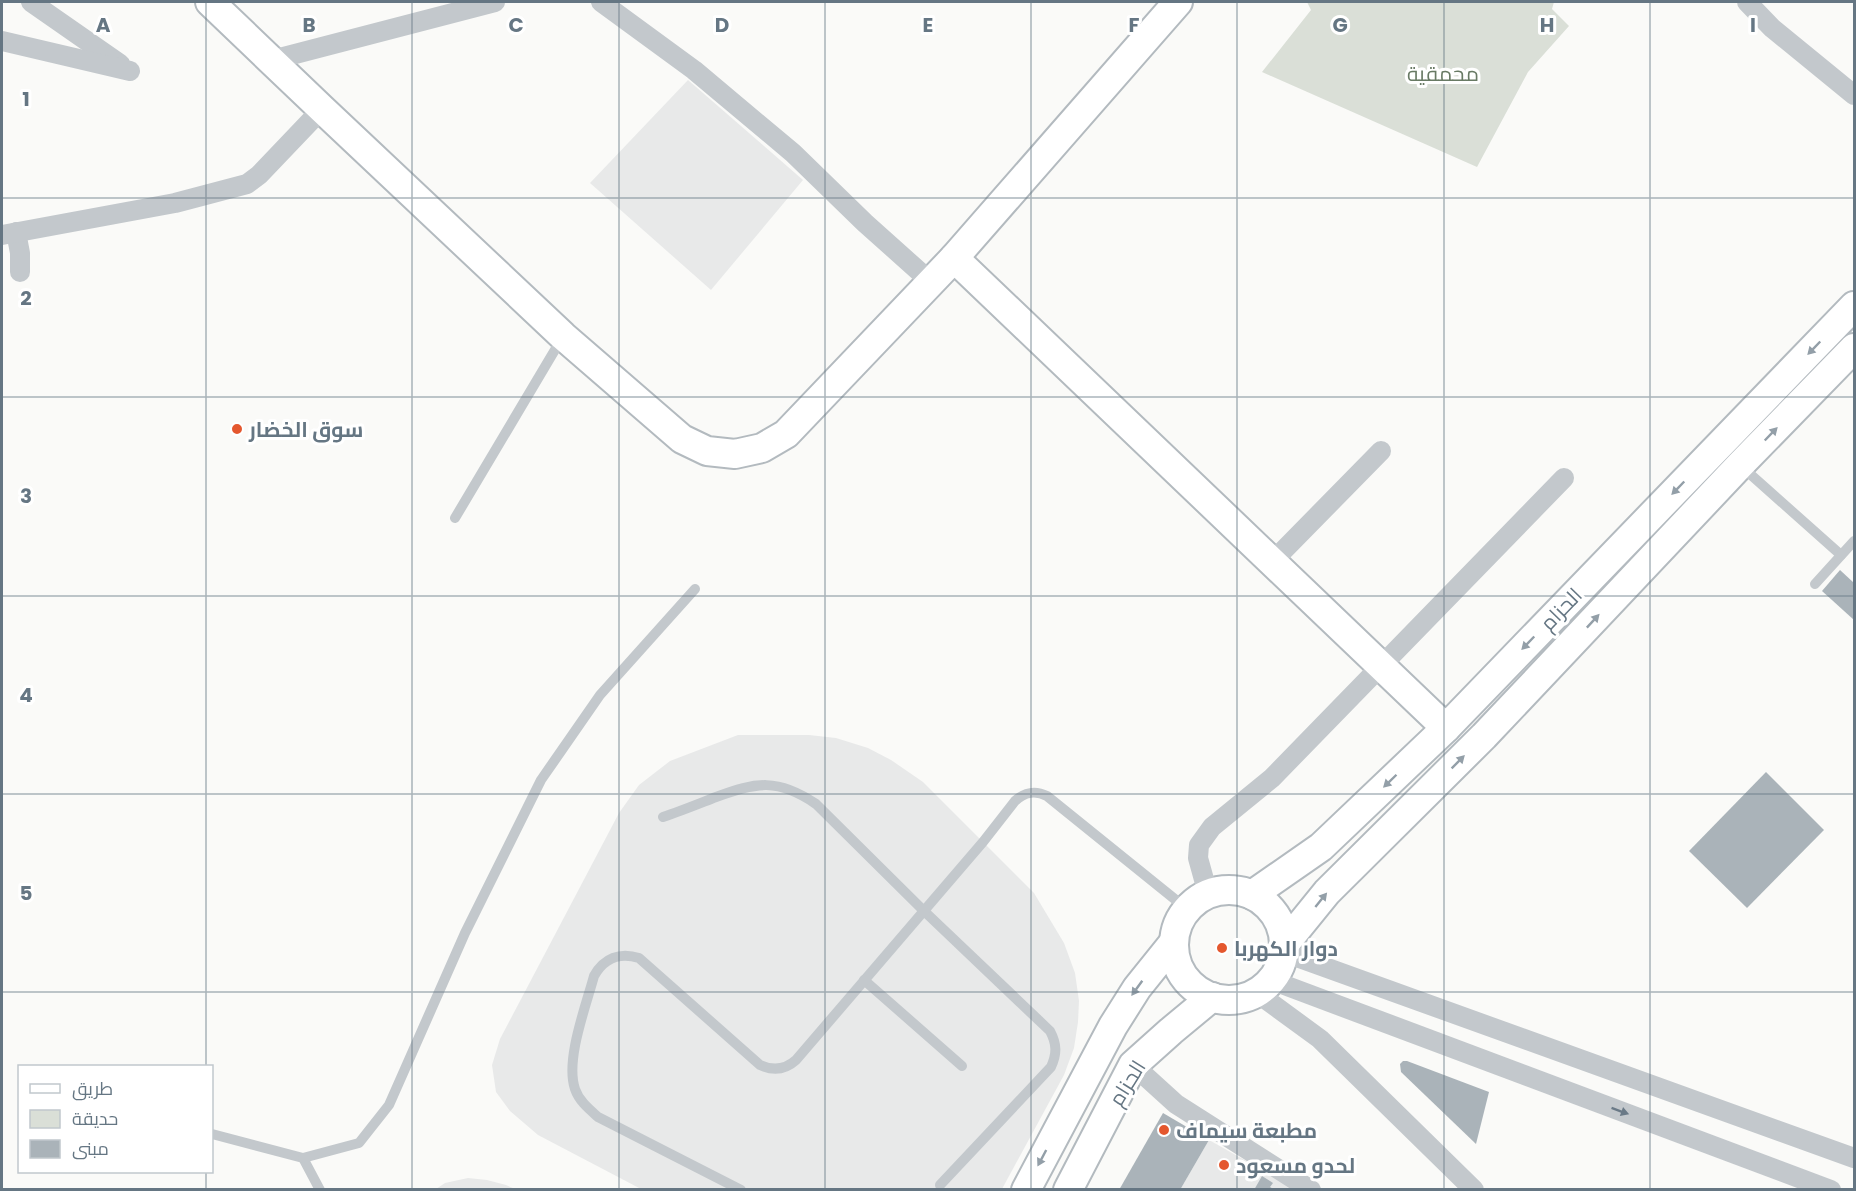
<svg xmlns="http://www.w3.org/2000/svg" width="1856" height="1191" font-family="Poppins,Cairo,sans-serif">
<rect width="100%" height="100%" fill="#fafaf8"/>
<!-- built -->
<g fill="#e8e9e9">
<polygon points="688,80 803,180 711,290 590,183"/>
<polygon points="738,735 809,735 836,738 868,748 891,760 923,782 1034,893 1064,943 1075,973 1079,1001 1078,1022 1074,1048 1064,1075 1002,1189 641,1189 538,1135 510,1111 496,1092 492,1065 500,1039 619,813 639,785 670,761"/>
<polygon points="1209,1140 1296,1189 1180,1190"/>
<polygon points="468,1178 487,1180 506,1185 515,1189 436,1189 445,1183"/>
</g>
<!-- green -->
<polygon fill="#dadfd7" points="1307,2 1554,2 1552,9 1569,26 1528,72 1477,167 1262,72 1311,10"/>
<!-- building -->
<g fill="#aab3b9">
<polygon points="1840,570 1854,583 1854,620 1822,591"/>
<polygon points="1766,772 1824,830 1747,908 1689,851"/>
<polygon points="1403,1061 1407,1061 1489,1092 1476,1144 1401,1072 1400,1064"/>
<polygon points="1163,1113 1209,1140 1180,1190 1119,1190"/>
<polygon points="1262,1176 1273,1183 1270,1187 1275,1190 1254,1190"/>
</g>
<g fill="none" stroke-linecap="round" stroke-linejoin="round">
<defs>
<g id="secondary">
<polyline points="210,2 322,109 563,336 682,439 707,451 735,454 762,448 786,434 954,258 1178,2"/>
<polyline points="954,258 1446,728"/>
<circle cx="1229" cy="945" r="55"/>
<polyline points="1252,895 1321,847 1446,728 1854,306"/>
<polyline points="1284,945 1327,892 1484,736 1740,465 1854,348"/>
<polyline points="1026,1190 1113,1026 1137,988 1174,942"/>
<polyline points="1068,1190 1133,1065 1171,1031 1212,997"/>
</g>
</defs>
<!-- secondary casing -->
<use href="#secondary" stroke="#b3babf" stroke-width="32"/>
<!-- lane -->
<g stroke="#c3c8cc" stroke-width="10">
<polyline points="1741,466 1841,555"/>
<polyline points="455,518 562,338"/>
<polyline points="1815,584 1854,541"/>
<path d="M 663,817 C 681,811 698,804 716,797 C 756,782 778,778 816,804 L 924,911 L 1050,1031 C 1057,1044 1057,1054 1051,1067 L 940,1185"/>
<polyline points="864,980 962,1066"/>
<polyline points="212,1134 303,1158 320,1190"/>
<polyline points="303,1158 359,1143 389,1105 465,933 541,780 600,695 695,589"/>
<path d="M 741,1190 L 598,1117 C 589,1109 579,1101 575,1089 C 565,1060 586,1006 594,976 C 604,958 620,952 639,958 L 760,1065 C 773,1071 785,1070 796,1060 L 983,842 L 1015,801 C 1025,792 1035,790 1047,796 L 1187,909"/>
</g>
<!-- street -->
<g stroke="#c3c8cc" stroke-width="20">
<polyline points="31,2 120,64"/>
<polyline points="601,2 694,70 793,153 865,223 931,282"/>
<polyline points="1747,2 1772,28 1854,95"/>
<polyline points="2,41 130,71"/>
<polyline points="272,60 495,2"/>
<polyline points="16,232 20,253 20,272"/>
<polyline points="2,235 175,203 247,184 259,175 322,109"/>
<polyline points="1272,562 1381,451"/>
<polyline points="1208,894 1198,858 1199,845 1212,827 1272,778 1564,478"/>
<polyline points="1283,952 1854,1158"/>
<polyline points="1271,980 1831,1190"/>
<polyline points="1257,993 1320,1039 1474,1190"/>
<polyline points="1133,1065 1176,1104 1311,1190"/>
</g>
<!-- secondary -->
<use href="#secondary" stroke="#fff" stroke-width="28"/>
</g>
<!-- one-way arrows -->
<defs><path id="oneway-solid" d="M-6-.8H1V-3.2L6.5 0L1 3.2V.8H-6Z" transform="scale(1.5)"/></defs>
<g fill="#939fa8">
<use href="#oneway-solid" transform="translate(1814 348) rotate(134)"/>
<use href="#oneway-solid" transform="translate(1771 434) rotate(-46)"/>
<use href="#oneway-solid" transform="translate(1678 488) rotate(134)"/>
<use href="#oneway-solid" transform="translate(1593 621) rotate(-47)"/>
<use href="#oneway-solid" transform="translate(1528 643) rotate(134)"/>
<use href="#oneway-solid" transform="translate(1458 762) rotate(-45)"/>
<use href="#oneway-solid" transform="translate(1390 781) rotate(136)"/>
<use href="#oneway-solid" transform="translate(1321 900) rotate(-51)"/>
<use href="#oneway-solid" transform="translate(1137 988) rotate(126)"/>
<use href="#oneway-solid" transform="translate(1042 1158) rotate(118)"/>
</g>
<use fill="#6a7a87" href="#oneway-solid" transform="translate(1620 1111) rotate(20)"/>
<!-- grid -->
<path fill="none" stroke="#657683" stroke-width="1.5" stroke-opacity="0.55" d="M 206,2 L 206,1066M 412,2 L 412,1190M 619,2 L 619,1190M 825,2 L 825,1190M 1031,2 L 1031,1190M 1237,2 L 1237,1190M 1444,2 L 1444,1190M 1650,2 L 1650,1190M 2,198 L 1854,198M 2,397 L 1854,397M 2,596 L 1854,596M 2,794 L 1854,794M 2,992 L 1854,992M 206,1172 L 206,1190"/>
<!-- markers -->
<g fill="#e4572e" stroke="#fff" stroke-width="2">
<circle cx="237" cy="429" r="6"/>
<circle cx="1222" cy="948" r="6"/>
<circle cx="1164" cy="1130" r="6"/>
<circle cx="1224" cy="1165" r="6"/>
</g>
<g text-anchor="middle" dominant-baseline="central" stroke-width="6" stroke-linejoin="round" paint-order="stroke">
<!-- park labels -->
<g font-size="21" fill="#687a64" stroke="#fff">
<text x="1443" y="73">محمقية</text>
</g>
<!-- poi labels -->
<g font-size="21" font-weight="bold" fill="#657683" stroke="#fff" text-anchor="start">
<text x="249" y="429">سوق الخضار</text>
<text x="1234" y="948">دوار الكهربا</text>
<text x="1176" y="1130">مطبعة سيماف</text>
<text x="1236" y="1165">لحدو مسعود</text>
</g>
<!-- street labels -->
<g font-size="21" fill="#657683" stroke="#fff">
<text transform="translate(1561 609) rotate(-46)">الحزام</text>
<text transform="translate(1127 1083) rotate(-58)">الحزام</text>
</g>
</g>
<g font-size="20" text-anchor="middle" font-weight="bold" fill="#657683" stroke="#fff" stroke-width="6" stroke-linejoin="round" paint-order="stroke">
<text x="103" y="32">A</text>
<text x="309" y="32">B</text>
<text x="516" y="32">C</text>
<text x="722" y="32">D</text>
<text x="928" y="32">E</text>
<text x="1134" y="32">F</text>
<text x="1340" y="32">G</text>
<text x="1547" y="32">H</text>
<text x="1753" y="32">I</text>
<text x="26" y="106">1</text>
<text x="26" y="305">2</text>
<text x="26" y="503">3</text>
<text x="26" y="702">4</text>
<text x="26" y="900">5</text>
</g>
<!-- border -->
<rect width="1856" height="1191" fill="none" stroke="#657683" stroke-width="6"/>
<!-- legend -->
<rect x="18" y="1065" width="195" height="108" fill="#ffffff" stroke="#c1c8cd" stroke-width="1.5"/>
<rect x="30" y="1084" width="30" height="9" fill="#ffffff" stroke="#c1c8cd" stroke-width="1.5"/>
<text x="72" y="1095" font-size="18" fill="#657683">طريق</text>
<rect x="30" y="1110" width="30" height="18" fill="#dadfd7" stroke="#c1c8cd" stroke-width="1.5"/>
<text x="72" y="1125" font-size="18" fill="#657683">حديقة</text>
<rect x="30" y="1140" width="30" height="18" fill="#aab3b9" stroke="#c1c8cd" stroke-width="1.5"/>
<text x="72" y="1155" font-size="18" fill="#657683">مبنى</text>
</svg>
